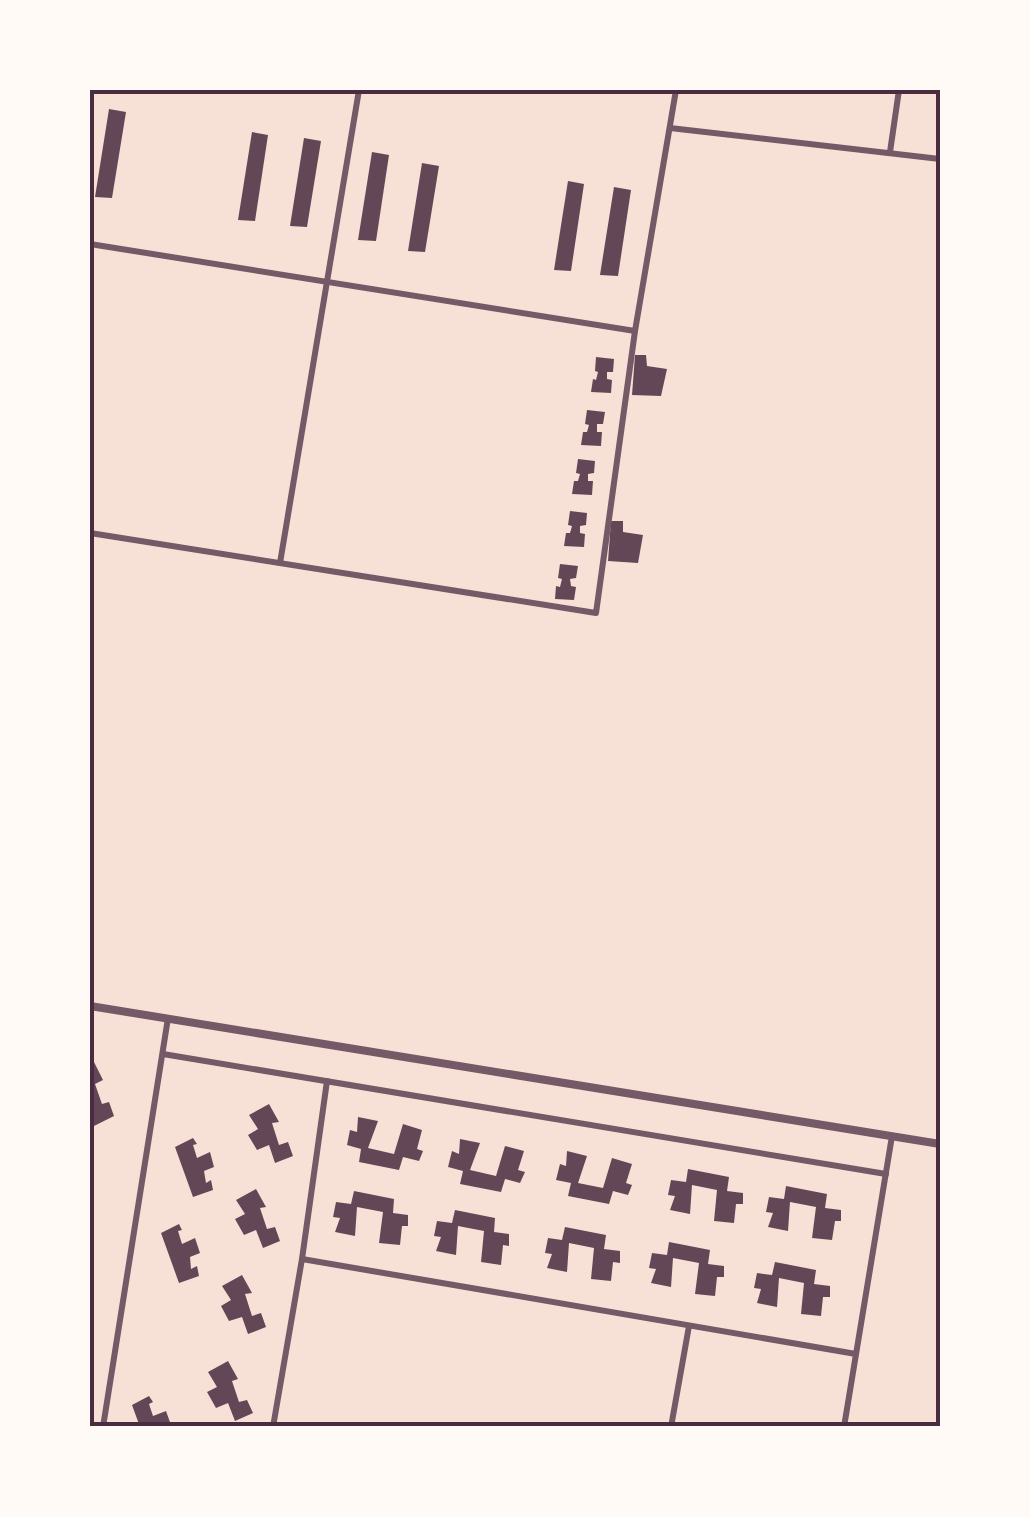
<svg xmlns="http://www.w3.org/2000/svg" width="1030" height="1517" font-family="'Space Grotesk',sans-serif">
<rect width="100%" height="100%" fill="#f7e1d7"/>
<!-- building -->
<g fill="#644757">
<polygon points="109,109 126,112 112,198 95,197"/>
<polygon points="252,132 268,135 255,221 238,220"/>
<polygon points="304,138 321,141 307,227 290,226"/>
<polygon points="372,152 389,155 376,241 358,240"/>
<polygon points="422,163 439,166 425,252 408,251"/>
<polygon points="568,181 584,184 571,271 554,270"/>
<polygon points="614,187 631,190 618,276 600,275"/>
<polygon points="635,355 646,355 647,366 667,369 661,396 632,395"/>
<polygon points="596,357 614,359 613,372 607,372 607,379 612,380 611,393 591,392 593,379 596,380 598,372 595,371"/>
<polygon points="587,410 605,412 603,424 597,424 597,432 602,432 601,446 581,445 583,432 587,432 589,425 585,424"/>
<polygon points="578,459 595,461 594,473 588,474 588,481 593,481 592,495 572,494 574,481 578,481 580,474 576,473"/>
<polygon points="570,511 587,513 586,525 580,526 580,533 585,534 584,547 564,546 566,533 570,533 572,526 568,525"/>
<polygon points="611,521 623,521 623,532 643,535 638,563 608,561"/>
<polygon points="560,564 578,566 576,578 570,579 571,586 576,587 574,600 555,599 556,586 560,587 562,579 558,578"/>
<polygon points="94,1062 103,1080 95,1084 102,1104 109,1102 114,1116 94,1126 90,1109 90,1063"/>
<polygon points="269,1104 279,1122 272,1123 279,1145 288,1142 293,1156 275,1163 269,1145 257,1150 248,1135 258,1129 249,1115"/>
<polygon points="358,1117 378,1121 368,1148 394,1154 403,1124 422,1130 417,1149 423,1151 419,1161 403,1157 399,1170 359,1162 361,1149 347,1145 350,1130 357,1132"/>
<polygon points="193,1138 197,1144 193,1145 197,1158 210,1152 214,1167 204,1171 206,1183 211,1180 213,1190 193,1197 175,1147"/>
<polygon points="460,1139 480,1143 470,1170 496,1176 505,1146 524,1151 518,1170 525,1172 520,1183 505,1179 501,1192 460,1184 463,1171 448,1167 452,1151 459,1154"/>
<polygon points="567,1151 587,1156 578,1183 603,1188 612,1158 632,1164 626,1183 632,1185 628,1195 613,1191 609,1204 568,1196 571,1183 556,1180 560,1164 566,1166"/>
<polygon points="688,1169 729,1177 727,1191 743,1193 743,1204 736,1204 734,1223 714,1221 717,1190 692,1185 690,1214 670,1210 675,1196 668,1195 671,1180 686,1182"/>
<polygon points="786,1186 827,1194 825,1208 841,1210 841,1221 835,1221 832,1240 812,1238 816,1207 790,1202 788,1231 768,1227 773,1213 766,1212 769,1197 784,1199"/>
<polygon points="256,1189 266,1207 260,1208 267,1229 275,1227 280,1241 263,1248 256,1230 244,1235 235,1219 245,1214 236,1200"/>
<polygon points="354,1191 394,1199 393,1213 408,1215 408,1226 402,1226 400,1245 379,1243 383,1212 357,1207 355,1236 335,1232 340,1218 333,1217 336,1202 351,1204"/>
<polygon points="455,1210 495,1218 494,1232 509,1234 509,1246 503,1245 501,1265 481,1262 484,1231 458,1226 456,1255 436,1251 441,1237 434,1236 437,1221 452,1223"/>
<polygon points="179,1224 182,1230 178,1231 182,1244 195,1238 200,1253 190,1257 191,1269 197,1266 199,1276 179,1283 161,1233"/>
<polygon points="565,1227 606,1235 604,1249 620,1251 620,1263 613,1262 611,1281 591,1279 594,1248 569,1243 567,1272 547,1268 552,1254 545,1253 548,1238 562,1240"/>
<polygon points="669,1242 710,1250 708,1264 724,1266 724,1277 717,1277 715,1296 695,1294 699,1263 673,1258 671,1287 651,1283 656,1269 649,1268 652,1253 667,1255"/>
<polygon points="775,1262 816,1270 814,1284 830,1286 830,1297 823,1297 821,1316 801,1314 804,1283 779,1278 777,1307 757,1303 761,1289 754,1288 757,1273 772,1275"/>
<polygon points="242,1275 252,1293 245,1294 252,1316 261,1313 266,1327 248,1334 242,1317 229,1321 221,1306 231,1300 222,1286"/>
<polygon points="228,1361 238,1379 232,1381 239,1402 247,1400 253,1413 235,1421 228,1403 216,1408 207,1392 217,1387 208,1372"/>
<polygon points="149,1396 153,1402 149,1404 153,1416 166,1411 171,1425 140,1427 132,1405"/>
</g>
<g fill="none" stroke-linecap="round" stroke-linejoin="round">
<!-- minor -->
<g stroke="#755966" stroke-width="6">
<polyline points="670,128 940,159"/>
<polyline points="890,152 899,90"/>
<polyline points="90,244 635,331"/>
<polyline points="90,533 596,613 635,331 676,90"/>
<polyline points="280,563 359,90"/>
<polyline points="163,1054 886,1174"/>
<polyline points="302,1259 856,1354"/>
<polyline points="103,1427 168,1018"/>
<polyline points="273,1427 302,1259 327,1081"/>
<polyline points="671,1427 689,1326"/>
<polyline points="844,1427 892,1136"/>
</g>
<!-- tertiary -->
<polyline stroke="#755966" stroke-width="8" points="90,1006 940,1144"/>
</g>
<!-- border -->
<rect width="1030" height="1517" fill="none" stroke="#fffaf5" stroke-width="185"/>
<rect x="92" y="92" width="846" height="1332" fill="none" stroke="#4a2c40" stroke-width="4"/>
</svg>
